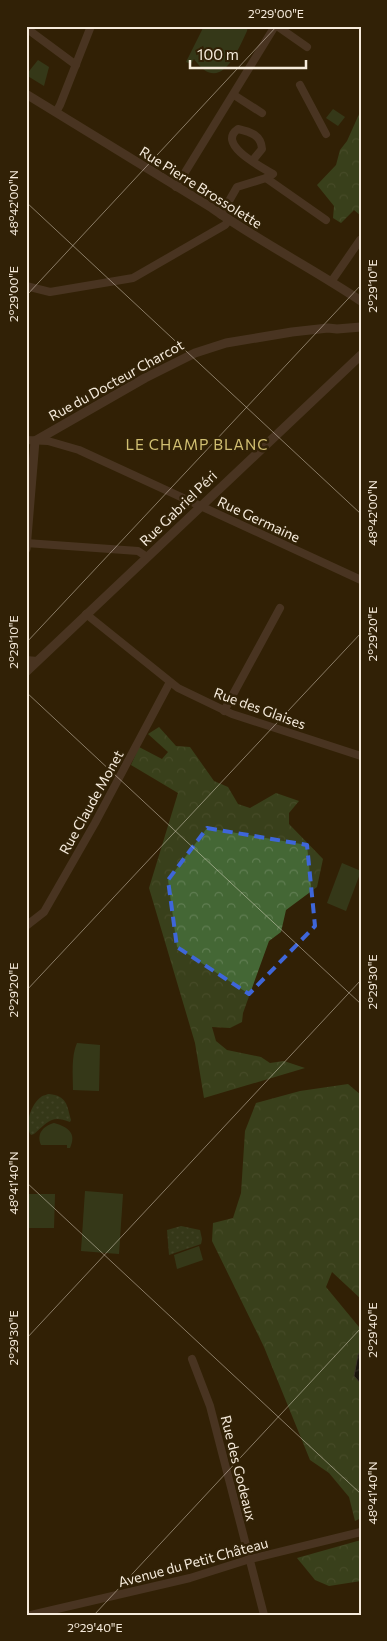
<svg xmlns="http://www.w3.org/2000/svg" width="387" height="1641" font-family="Commissioner,sans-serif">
<defs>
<pattern id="grass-dots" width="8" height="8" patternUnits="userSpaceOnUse" patternTransform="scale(1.25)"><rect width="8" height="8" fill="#3b5530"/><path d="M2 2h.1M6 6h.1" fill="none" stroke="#586e4d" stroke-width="1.8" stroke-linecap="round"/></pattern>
<pattern id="forest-crowns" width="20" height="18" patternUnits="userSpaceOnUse" patternTransform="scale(1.25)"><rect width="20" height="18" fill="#446735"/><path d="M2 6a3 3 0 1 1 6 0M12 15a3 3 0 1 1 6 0" fill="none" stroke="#607d52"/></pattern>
<pattern id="water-waves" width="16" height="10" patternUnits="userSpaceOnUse" patternTransform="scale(1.25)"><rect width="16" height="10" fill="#000a17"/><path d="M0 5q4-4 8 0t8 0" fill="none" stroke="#262e38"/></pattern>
</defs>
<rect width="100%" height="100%" fill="#312106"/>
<!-- grass -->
<g fill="url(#grass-dots)">
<path d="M 49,1094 C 67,1096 67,1105 71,1120 L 70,1122 C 51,1114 47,1123 34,1134 L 31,1135 C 24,1125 31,1104 41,1097 C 42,1096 48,1094 49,1094 Z"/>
<polygon points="181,1226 200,1230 202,1239 201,1244 169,1255 167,1230"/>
</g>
<!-- forest -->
<g fill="url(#forest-crowns)">
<polygon points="360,112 361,112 361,216 354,210 341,223 333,218 334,206 317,185 336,165 340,150 347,141"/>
<polygon points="159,727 176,746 190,747 214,781 228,787 238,804 250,808 276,793 299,801 289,813 289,824 323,859 317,887 286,910 281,932 269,941 243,1013 242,1022 230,1028 212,1027 216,1041 227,1050 261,1057 270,1063 284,1061 305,1068 204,1098 195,1043 149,888 178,793 131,765 139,747 162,759 168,752 148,734"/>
<polygon points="348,1084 361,1095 361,1299 332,1272 326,1287 359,1327 361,1334 361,1518 355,1521 349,1497 329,1473 310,1460 264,1347 212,1241 213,1223 233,1218 241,1193 245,1131 256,1103 300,1091"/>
<polygon points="361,1540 361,1581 329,1586 315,1580 297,1558"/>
</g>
<!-- green -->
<g fill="#3b5530">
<path d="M 204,26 L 248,26 L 247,31 C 237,52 220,96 194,59 L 191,64 L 186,62 Z"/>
<polygon points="38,60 49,67 44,86 26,75"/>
<polygon points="333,109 345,117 338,126 326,118"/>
<polygon points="342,863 361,871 346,911 327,903"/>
<path d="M 77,1043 L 100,1045 L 99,1091 L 73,1090 C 73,1075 71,1056 77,1043 Z"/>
<path d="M 54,1123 C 68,1127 77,1133 70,1148 L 67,1148 L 67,1145 L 41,1145 C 36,1133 44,1126 54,1123 Z"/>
<polygon points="85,1191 123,1194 119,1254 81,1251"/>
<polygon points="26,1194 55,1194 54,1228 26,1228"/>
<polygon points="199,1246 203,1260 177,1269 174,1255"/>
</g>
<!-- water -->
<polygon fill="url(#water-waves)" stroke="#4a4e52" points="361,1350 361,1384 354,1376 358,1355"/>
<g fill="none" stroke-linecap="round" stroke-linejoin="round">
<!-- minor -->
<g stroke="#674d43" stroke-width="8">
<polyline points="277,26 307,47"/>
<polyline points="26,28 76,65"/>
<polyline points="300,85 326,134"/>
<polyline points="234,95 262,113"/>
<polyline points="56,112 60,105 91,26"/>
<path d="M 253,160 L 262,149 C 261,135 251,132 238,129 C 216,144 261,167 273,174 L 266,178"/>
<polyline points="176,187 275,26"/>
<polyline points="221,215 237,187 266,178 326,220"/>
<polyline points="331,282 360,240"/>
<polyline points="26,286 50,292 133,278 225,225 229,220"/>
<polyline points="26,440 48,441 79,450 361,580"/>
<polyline points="26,543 138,551 147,557"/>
<polyline points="86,614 178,688 232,714 361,756"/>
<polyline points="26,660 37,661"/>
<polyline points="224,711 280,608"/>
<polyline points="26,926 44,912 95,823 170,682"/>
<polyline points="192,1359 210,1406 264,1615"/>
<polyline points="31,1615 190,1578 250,1559 361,1532"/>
</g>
<!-- tertiary -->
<g stroke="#674d43" stroke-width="9">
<path d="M 26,94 L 212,208 C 260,242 312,268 361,301"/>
<polyline points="26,549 35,441 145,378 195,353 226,343 292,332 328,328 337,329 361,327"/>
<polyline points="26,672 361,355"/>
</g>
</g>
<!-- marked area -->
<path d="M0 0H387V1641H0ZM 207,828 L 307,845 L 315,926 L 249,994 L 177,947 L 168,880 Z" fill="#312106" fill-opacity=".55" fill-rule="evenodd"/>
<path fill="none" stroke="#3e66d9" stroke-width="4" stroke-dasharray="10 6" stroke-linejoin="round" d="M 207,828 L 307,845 L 315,926 L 249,994 L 177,947 L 168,880 Z"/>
<!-- ticks -->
<path fill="none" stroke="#f6ebdc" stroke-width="1" stroke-opacity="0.45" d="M 26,202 L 361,514M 26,296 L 277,26M 26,643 L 361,285M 26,692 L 361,1004M 26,991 L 361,633M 26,1182 L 361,1494M 26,1339 L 361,980M 94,1615 L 361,1328"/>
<g text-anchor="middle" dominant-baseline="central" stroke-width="5" stroke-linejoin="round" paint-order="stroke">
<!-- street labels -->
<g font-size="14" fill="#f6ebdc" stroke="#312106">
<text transform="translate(201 187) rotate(32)">Rue Pierre Brossolette</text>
<text transform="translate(116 380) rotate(-29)">Rue du Docteur Charcot</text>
<text transform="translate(178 508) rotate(-44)">Rue Gabriel Péri</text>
<text transform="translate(259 519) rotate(25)">Rue Germaine</text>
<text transform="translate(260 708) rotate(20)">Rue des Glaises</text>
<text transform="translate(91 802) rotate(-61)">Rue Claude Monet</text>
<text transform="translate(239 1468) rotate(76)">Rue des Godeaux</text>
<text transform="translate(193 1562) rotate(-15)">Avenue du Petit Château</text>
</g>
<!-- neighbourhood labels -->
<g font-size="15" letter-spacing="1" fill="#d1bf72" stroke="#312106">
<text x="197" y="444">LE CHAMP BLANC</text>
</g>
</g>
<!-- border -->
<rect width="387" height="1641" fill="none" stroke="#312106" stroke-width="55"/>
<!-- scale -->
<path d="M190 60v8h116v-8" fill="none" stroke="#f6ebdc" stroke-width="2.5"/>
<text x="197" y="60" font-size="15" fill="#f6ebdc" stroke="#312106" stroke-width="4" paint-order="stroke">100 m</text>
<rect x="28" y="28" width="332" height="1586" fill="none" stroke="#f6ebdc" stroke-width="2"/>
<g font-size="12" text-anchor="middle" fill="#f6ebdc">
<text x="276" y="18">2°29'00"E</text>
<text transform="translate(14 203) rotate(-90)" y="4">48°42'00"N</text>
<text transform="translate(373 286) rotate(-90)" y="4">2°29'10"E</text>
<text transform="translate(14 294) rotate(-90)" y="4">2°29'00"E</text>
<text transform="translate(373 513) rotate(-90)" y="4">48°42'00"N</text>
<text transform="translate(373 634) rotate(-90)" y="4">2°29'20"E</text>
<text transform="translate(14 642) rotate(-90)" y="4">2°29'10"E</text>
<text transform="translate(373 982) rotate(-90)" y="4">2°29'30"E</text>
<text transform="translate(14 990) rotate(-90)" y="4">2°29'20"E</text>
<text transform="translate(14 1183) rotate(-90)" y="4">48°41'40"N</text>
<text transform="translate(373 1330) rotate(-90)" y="4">2°29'40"E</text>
<text transform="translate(14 1338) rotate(-90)" y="4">2°29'30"E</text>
<text transform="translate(373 1493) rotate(-90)" y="4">48°41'40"N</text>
<text x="95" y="1632">2°29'40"E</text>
</g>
</svg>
